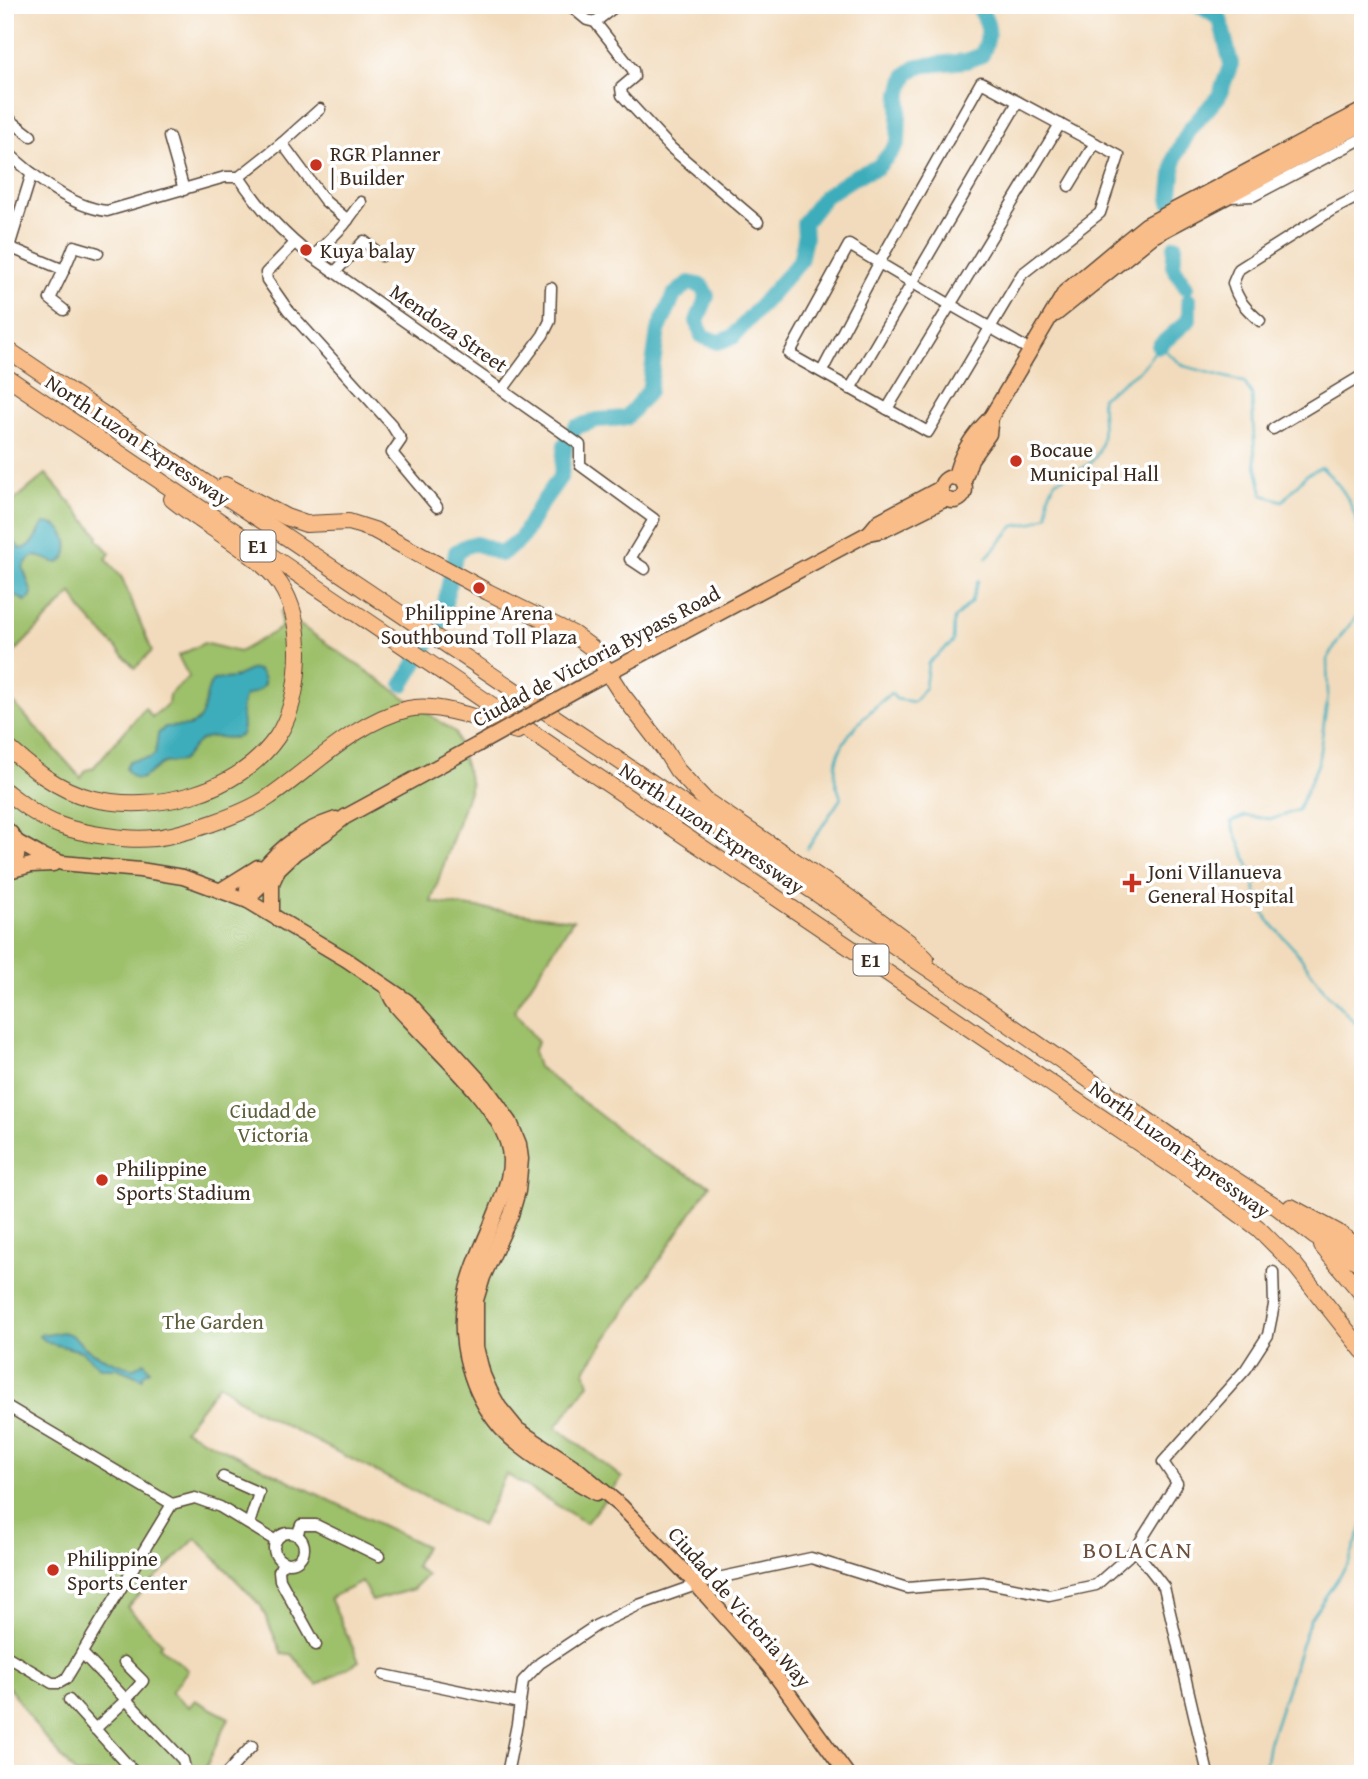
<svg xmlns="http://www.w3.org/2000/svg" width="1368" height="1779" font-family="'Gentium Book Plus',serif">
<rect width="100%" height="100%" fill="#fff"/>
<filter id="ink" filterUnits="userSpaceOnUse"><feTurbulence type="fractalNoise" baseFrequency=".0143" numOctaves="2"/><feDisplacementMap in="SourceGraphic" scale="14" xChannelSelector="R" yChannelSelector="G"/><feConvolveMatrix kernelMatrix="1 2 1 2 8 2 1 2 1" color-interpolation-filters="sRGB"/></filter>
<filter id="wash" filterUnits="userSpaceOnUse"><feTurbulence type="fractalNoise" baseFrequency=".00686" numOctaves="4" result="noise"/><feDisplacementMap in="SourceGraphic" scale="28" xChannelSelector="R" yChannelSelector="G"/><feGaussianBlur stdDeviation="1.57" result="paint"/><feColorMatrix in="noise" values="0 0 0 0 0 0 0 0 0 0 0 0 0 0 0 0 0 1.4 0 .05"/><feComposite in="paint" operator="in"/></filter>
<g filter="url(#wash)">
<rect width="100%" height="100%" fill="#f2dbbc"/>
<!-- green -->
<g fill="#9dc06a" stroke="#6c7544" stroke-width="2">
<polygon points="46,474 98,535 97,539 110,553 106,559 122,578 152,651 135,668 82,611 72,593 5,662 5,508"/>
<polygon points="281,612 455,732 471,785 431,902 573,920 514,1011 538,1042 533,1051 538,1067 651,1155 710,1185 585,1370 589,1384 556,1427 622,1478 586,1523 506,1474 482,1526 251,1408 219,1384 184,1430 425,1546 415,1567 427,1575 413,1589 372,1601 362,1582 330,1598 359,1661 317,1685 292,1654 282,1654 261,1606 196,1538 127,1607 162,1643 159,1646 188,1670 171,1692 189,1707 195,1700 229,1718 204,1771 200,1774 76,1774 41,1733 5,1682 5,693 81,778 86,770 93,768 145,708 152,717 168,704 169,695 189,677 178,656 204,643 239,652 281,628"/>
</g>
<!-- water -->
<g fill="#3eadbb" stroke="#3c6c6c" stroke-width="2">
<path d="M 44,523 C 63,523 72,541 65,558 L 58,563 C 43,561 34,546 23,568 L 32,593 L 30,598 L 25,601 L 10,593 L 5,595 L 5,531 L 20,549 C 35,547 37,534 44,523 Z"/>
<path d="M 252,669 L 258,670 C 272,685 260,691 245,696 C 236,714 248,723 240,736 C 227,742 213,732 201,740 C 192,745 189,755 181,761 C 176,762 169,762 164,763 C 150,768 140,792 126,769 L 129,761 L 150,758 L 155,754 L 158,734 L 165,727 C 172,726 181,727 188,726 C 210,721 201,694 213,680 L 233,678 Z"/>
<path d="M 62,1332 C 79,1335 77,1344 90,1351 C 99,1356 124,1368 134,1368 L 144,1362 L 150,1370 L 143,1375 L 143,1379 L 117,1368 L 101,1368 L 81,1351 L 49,1343 L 39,1336 L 42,1333 L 46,1335 Z"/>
</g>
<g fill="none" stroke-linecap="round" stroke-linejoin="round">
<!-- stream -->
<g stroke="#3eadbb" stroke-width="2.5">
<path d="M 986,558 L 1014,526 L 1033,523 L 1048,515 L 1048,497 L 1055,481 C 1107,461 1104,450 1101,398 L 1142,368 L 1159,346 L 1184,366 L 1244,382 L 1252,395 L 1255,460 L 1263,495 L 1283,501 L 1306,475 L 1321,467 C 1349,492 1353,507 1363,542"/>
<polyline points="1363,609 1343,633 1327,660 1328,695 1318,764 1298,810 1272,819 1245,816 1231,822 1253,876 1258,903 1268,920 1296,951 1325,991 1363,1031"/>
<path d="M 807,849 L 841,798 C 839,791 835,784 835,777 C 833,740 866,715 891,693 L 896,699 L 914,702 L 925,687 L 928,663 L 953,642 L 954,619 L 971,602 L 978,581"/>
<polyline points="1264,1774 1269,1743 1310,1619 1349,1562 1363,1524"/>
</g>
<!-- river -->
<g stroke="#3eadbb" stroke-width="16">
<polyline points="1170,202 1175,157 1190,129 1219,96 1231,64 1220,19 1199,5"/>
<polyline points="1175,246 1173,266 1186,287"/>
<polyline points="1159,346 1189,320 1189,301"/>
<path d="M 403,684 L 441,621 L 456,552 C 477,537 480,546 501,554 L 521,539 L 537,510 L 561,476 L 565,445 L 576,427 L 597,420 L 626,418 L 649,391 L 658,331 L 674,295 L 689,283 L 702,286 L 707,296 L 697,321 L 702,336 L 718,342 L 733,337 L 800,261 L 805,238 L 804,223 L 825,196 L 856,176 L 878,167 L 891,152 L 898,142 L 900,93 L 907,74 L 918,66 L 966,61 L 982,55 C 991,33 991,25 977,5"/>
</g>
</g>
</g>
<g filter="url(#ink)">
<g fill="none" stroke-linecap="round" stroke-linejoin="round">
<defs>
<g id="minor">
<polyline points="569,5 587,20 595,22 633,70 634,77 621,88 622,95 671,148 758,222"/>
<polyline points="595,22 617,5"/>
<polyline points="5,116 31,136"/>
<polyline points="169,137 184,190"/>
<polyline points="282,143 320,109"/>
<path d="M 5,150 C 32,175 70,207 107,211 L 225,177 L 239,177 C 259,207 284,235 313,257 L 580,445 L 580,465 L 654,519 L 630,559 L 645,569"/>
<polyline points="239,177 282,143 325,201 348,220"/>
<polyline points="1069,186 1095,143"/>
<polyline points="1230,197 1253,196 1363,138"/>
<polyline points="295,243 266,273 267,280 288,310 391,424 401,440 392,453 437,507"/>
<polyline points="5,245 9,247 32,173"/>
<polyline points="9,247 64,270 74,246 98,253"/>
<polyline points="313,257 344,225 361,202"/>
<polyline points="64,270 50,299 64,310"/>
<polyline points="335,272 364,241 382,256"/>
<path d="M 1260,321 C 1247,310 1237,300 1233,283 L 1239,269 L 1332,210 L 1363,194"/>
<path d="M 822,371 L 879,263 L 981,82 L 1119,156 L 1100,213 L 1022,274 L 928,432 L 789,354 L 849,245 C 909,281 969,316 1030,350"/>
<polyline points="503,389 543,335 550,321 551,288"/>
<polyline points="850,389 1018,102"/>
<polyline points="887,409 1060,124"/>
<polyline points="1273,429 1363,375"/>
<polyline points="5,1405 172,1504 66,1679 59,1683 52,1683 5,1655"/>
<polyline points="223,1477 259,1493 249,1524"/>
<polyline points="172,1504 195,1498 220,1507 276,1541"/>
<circle cx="289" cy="1548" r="15"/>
<polyline points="297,1535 301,1525 316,1525 379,1556"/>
<polyline points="1135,1550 1164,1587 1208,1774"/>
<polyline points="283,1562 279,1571 280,1580 316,1645"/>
<polyline points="82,1653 183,1760 185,1768 179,1774"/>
<polyline points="384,1675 519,1703"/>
<polyline points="69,1700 136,1774"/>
<polyline points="95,1729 126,1700 143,1681 124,1662"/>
<polyline points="226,1774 252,1746"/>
<polyline points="507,1774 517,1724 523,1681 540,1663 597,1625 639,1605 713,1579 811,1558 907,1588 983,1582 1049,1595 1096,1585 1135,1550 1177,1483 1163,1462 1246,1369 1268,1335 1274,1305 1273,1272"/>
</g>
<g id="major">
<polyline points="1056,314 1153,236 1363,124"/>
<circle cx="953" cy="489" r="12"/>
<path d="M 955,478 C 959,455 975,433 991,417 L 1065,292 L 1125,242 L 1146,225 L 1363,110"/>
<polyline points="963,484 971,459 989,434 991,417"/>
<polyline points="869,533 879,521 941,488"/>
<polyline points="583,686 869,533 884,530 946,499"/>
<path d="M 5,828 C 21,840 22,858 7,871"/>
<polyline points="17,842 42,856 62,863 140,870 183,877 248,901 347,960 407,1001 485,1087 510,1122 519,1144 521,1159 518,1191 511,1215 483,1277 476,1300 476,1347 483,1375 490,1391 499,1407 517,1429 576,1468 621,1506 696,1584 768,1665 847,1774"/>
<polyline points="5,872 31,865 53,864"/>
<path d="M 247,889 C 272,855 295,832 336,819"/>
<polyline points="221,890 258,867"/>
<polyline points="248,901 254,892 295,853 324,834 345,817 477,745"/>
<polyline points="272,913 272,883 277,872"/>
<path d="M 389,993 C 394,1006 406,1016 415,1026 C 443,1056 495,1104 507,1142 C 517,1171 500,1201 490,1228 C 480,1251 470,1273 465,1298 C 457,1342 471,1393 500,1427 C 525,1455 564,1475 596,1493"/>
</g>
<g id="highway">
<polyline points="5,348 947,981 1206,1161 1277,1207 1314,1236 1363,1265"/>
<polyline points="5,376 1198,1183 1258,1228 1294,1264 1363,1351"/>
<polyline points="225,485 286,517 306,524 349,522 374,530 488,592 573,634 592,648 621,693 664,749 677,770 706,801 848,897 911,944 926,959"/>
<path d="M 5,745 C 30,767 57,790 90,798 C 154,814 238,793 277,737 C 290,717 295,695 297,672 C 300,642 297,610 280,584 C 260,554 203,525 172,499"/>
<path d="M 5,791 C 22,804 38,817 59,825 C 82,834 129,841 154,838 C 183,835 245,814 269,797 C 313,767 355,722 408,709 C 440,702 487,722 517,731"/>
<polyline points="1291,1207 1337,1232 1363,1250"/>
<polyline points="1322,1246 1363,1295"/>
</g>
</defs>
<!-- minor casing -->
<use href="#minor" stroke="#564536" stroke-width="13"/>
<!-- major casing -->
<use href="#major" stroke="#564536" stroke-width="17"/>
<!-- highway casing -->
<use href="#highway" stroke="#564536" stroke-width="18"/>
<!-- minor -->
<use href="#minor" stroke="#fff" stroke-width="10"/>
<!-- major -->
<use href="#major" stroke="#f9bd89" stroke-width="14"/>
<!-- highway -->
<use href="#highway" stroke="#f9bd89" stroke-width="16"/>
<defs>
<polyline id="major-bridge" points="477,745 583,686"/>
</defs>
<!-- major-bridge casing -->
<use href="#major-bridge" stroke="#564536" stroke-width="17" stroke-linecap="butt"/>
<!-- major-bridge -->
<use href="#major-bridge" stroke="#f9bd89" stroke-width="14"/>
</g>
</g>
<!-- markers -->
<g fill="#c8321e" stroke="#fff" stroke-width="2.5">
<circle cx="316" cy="165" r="7"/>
<circle cx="306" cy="250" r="7"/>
<circle cx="1016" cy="461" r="7"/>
<circle cx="479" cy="588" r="7"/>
<path d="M1128.5 872.5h7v7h7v7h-7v7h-7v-7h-7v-7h7z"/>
<circle cx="102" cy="1180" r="7"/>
<circle cx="53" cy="1570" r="7"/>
</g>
<g text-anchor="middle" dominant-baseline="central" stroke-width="7" stroke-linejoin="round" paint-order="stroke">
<!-- shield labels -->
<g fill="#fff" stroke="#766a62" stroke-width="2">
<rect x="240.5" y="530.5" width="35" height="31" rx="5"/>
<rect x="853.5" y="944.5" width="35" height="31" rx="5"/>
</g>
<g font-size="19" font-weight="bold" fill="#3b2a1e">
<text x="258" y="546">E1</text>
<text x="871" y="960">E1</text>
</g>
<!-- poi labels -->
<g font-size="21" fill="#3b2a1e" stroke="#fff" text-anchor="start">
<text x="330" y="153">RGR Planner<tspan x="330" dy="24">| Builder</tspan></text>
<text x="320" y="250">Kuya balay</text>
<text x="1030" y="449">Bocaue<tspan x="1030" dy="24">Municipal Hall</tspan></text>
<text x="479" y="612" text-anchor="middle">Philippine Arena<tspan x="479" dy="24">Southbound Toll Plaza</tspan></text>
<text x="1148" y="871">Joni Villanueva<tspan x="1148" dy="24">General Hospital</tspan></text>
<text x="116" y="1168">Philippine<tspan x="116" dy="24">Sports Stadium</tspan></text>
<text x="67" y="1558">Philippine<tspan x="67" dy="24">Sports Center</tspan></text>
</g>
<!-- street labels -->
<g font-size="21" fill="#3b2a1e" stroke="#fff">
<text transform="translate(449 328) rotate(35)">Mendoza Street</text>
<text transform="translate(138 440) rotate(34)">North Luzon Expressway</text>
<text transform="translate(596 656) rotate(-28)">Ciudad de Victoria Bypass Road</text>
<text transform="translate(712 828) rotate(34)">North Luzon Expressway</text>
<text transform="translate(1180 1149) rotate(36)">North Luzon Expressway</text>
<text transform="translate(740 1607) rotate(49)">Ciudad de Victoria Way</text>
</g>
<!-- park labels -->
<g font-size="21" fill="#5d5e39" stroke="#fff">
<text x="273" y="1110">Ciudad de<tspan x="273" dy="24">Victoria</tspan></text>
<text x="213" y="1321">The Garden</text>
</g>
<!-- quarter labels -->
<g font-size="24" letter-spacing="2" fill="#6d513e" stroke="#fff">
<text x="1138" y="1549">BOLACAN</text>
</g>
</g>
<!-- margin -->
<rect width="1368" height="1779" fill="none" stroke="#fff" stroke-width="28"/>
</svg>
